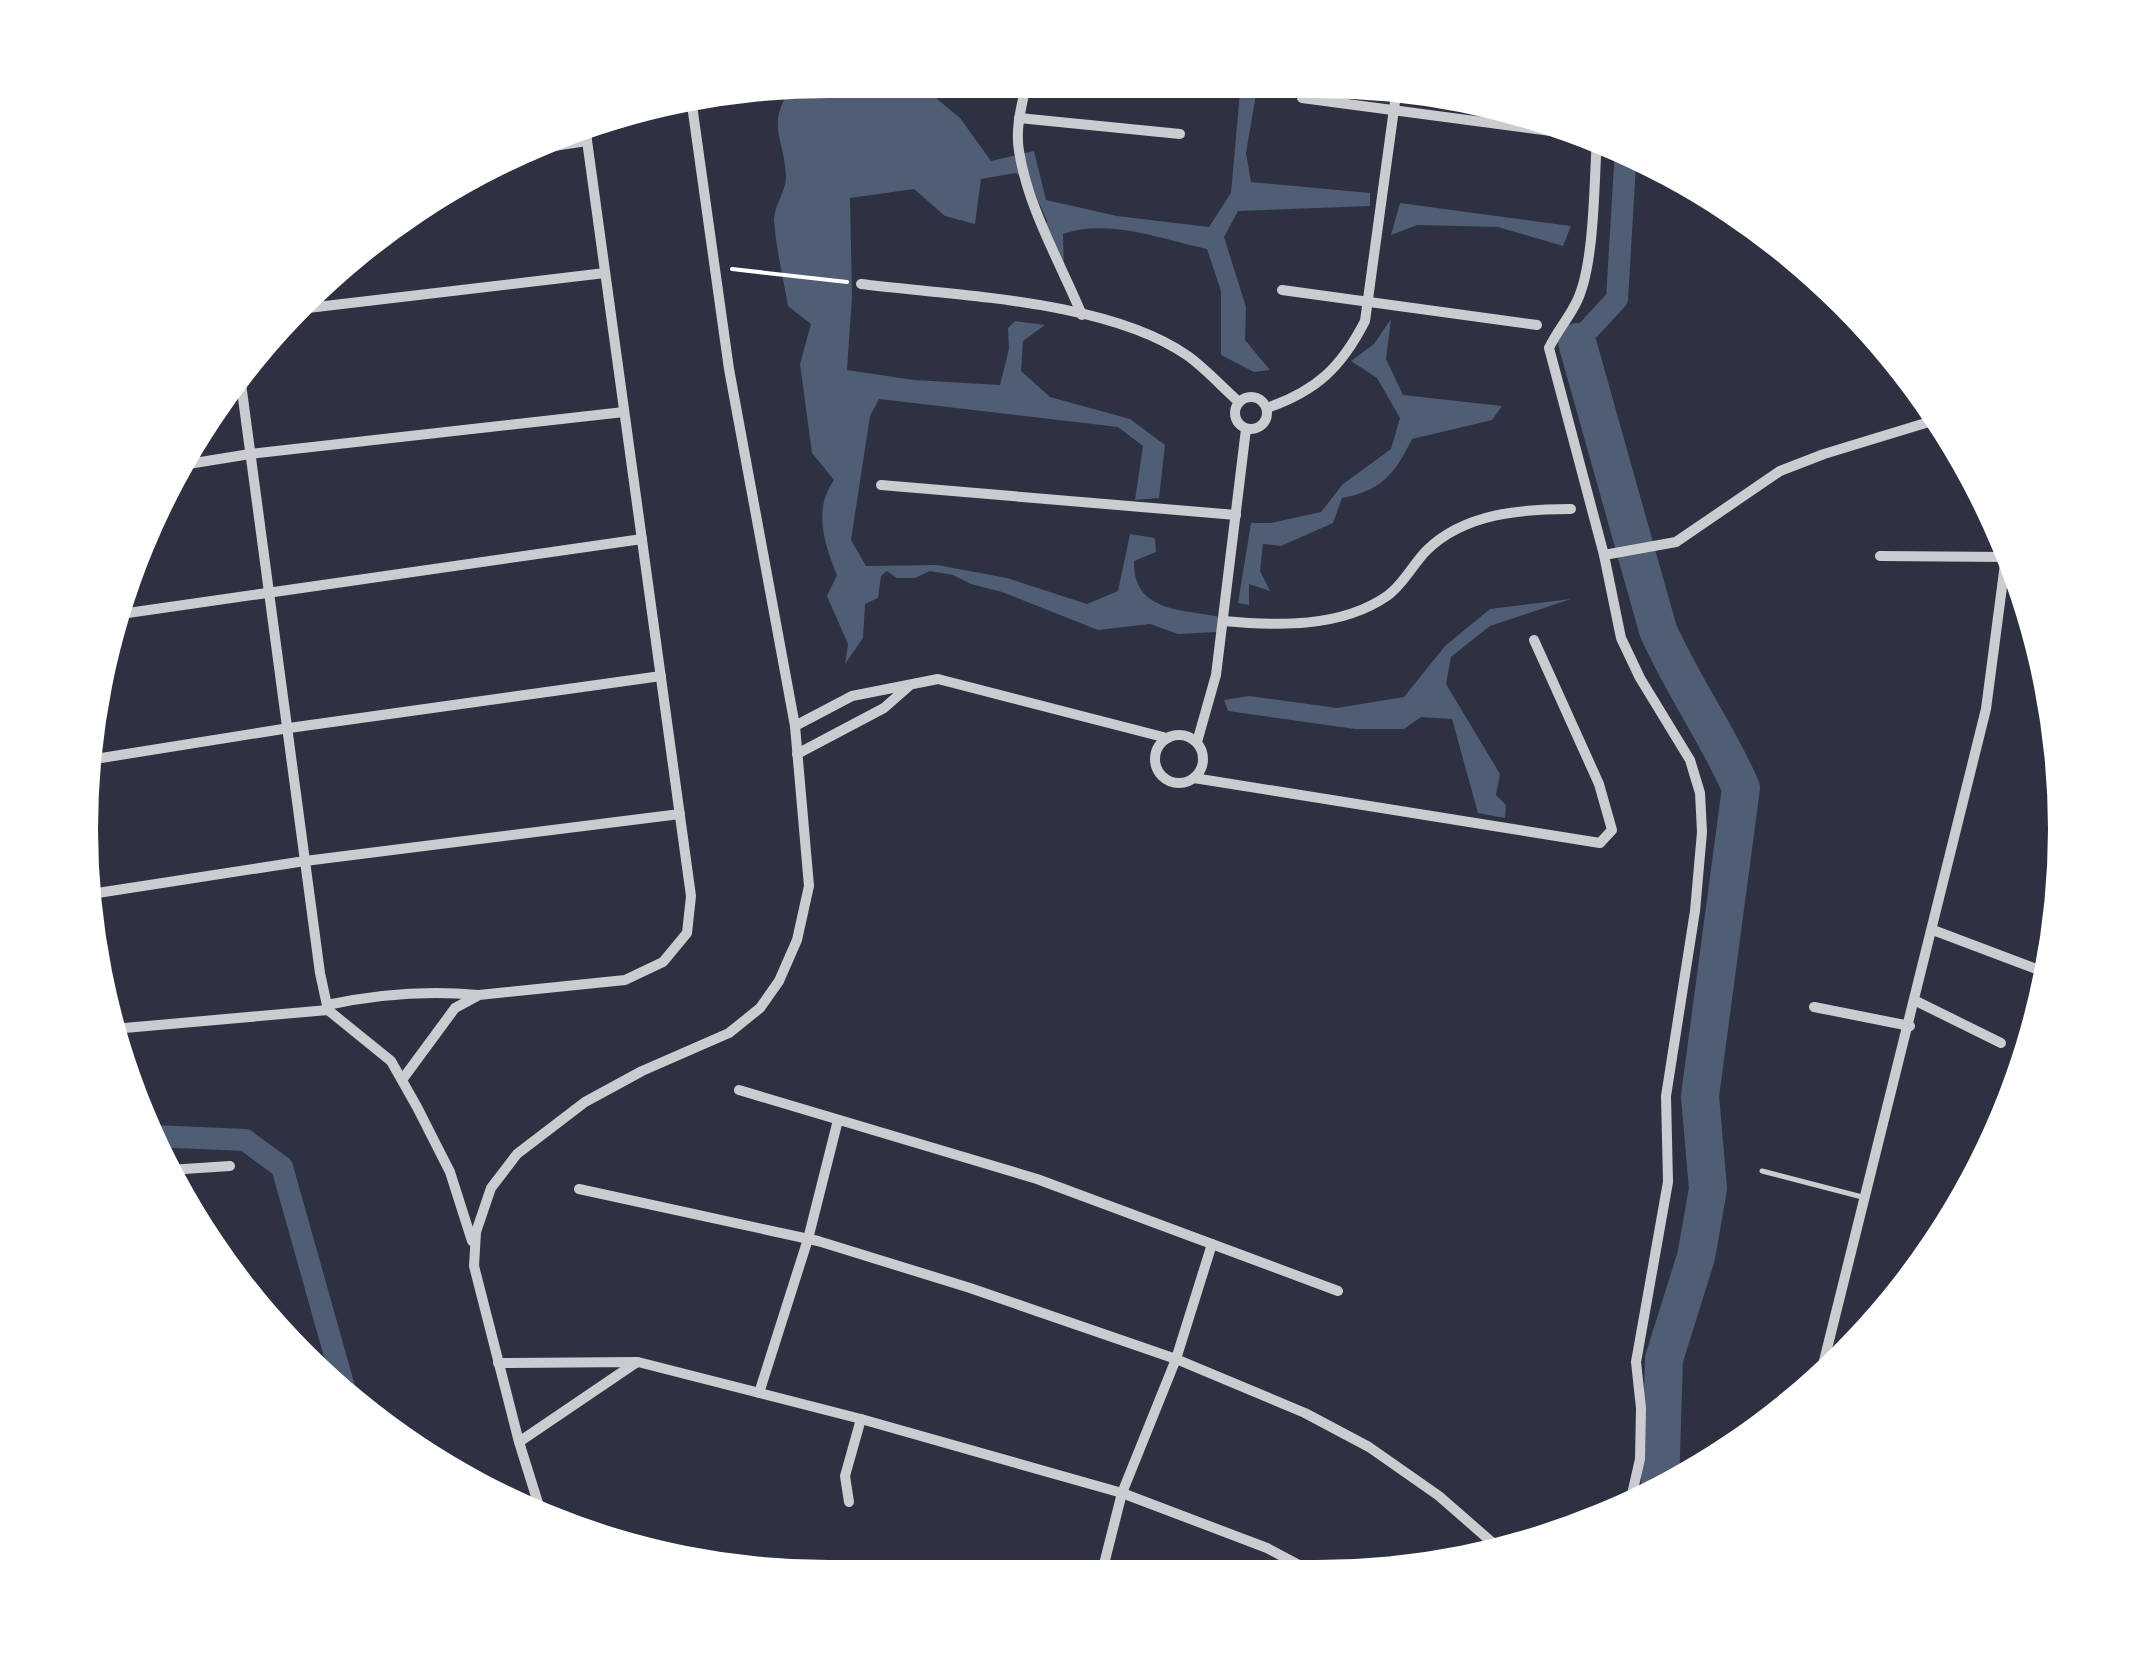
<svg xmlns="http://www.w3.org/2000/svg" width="2146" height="1658" font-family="'Fira Sans',sans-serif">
<rect width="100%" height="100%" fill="#2d3142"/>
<!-- water -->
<g fill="#4f5d75">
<path d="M 829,80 L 938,80 L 937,99 L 960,118 L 991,161 L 1034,151 L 1046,200 L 1117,216 L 1209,227 L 1231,193 L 1241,81 L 1255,81 L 1256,94 L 1246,153 L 1251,182 L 1370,193 L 1370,206 L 1238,211 L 1224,237 L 1246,307 L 1245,340 L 1270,370 L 1254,372 L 1221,355 L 1221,291 L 1207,249 C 1162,239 1107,218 1063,234 L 1064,272 L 1045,242 L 1047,221 L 1028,178 L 1015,173 L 981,179 L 975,224 L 945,216 L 914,189 L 850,198 L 852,297 L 847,370 L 914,380 L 1000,385 L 1009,349 L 1008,328 L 1015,321 L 1045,325 L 1023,341 L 1021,371 L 1050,397 L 1130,419 L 1165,445 L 1159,498 L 1135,500 L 1143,446 L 1118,427 L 879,399 L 870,416 L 851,540 L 866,566 L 937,565 L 1007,578 L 1087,604 L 1118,591 L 1130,534 L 1155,538 L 1156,552 L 1134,561 C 1133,612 1180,609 1220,617 L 1217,632 L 1178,634 L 1150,624 L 1098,630 L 1002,592 L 971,584 L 953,575 L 930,571 L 915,578 L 897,578 L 887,571 L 881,576 L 878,598 L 865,604 L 863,638 L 845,664 L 848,644 L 827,596 L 837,575 C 824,543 813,510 834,480 L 812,453 L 800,364 L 811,324 L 788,306 C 783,277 776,248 774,220 C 774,205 787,190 786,175 C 783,132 766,128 792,85 Z"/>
<polygon points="1400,203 1571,226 1563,246 1498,227 1417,225 1391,235"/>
<path d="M 1391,319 L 1386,359 L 1403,395 L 1502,406 L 1492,420 L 1412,439 C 1395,474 1381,491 1342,498 L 1333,523 L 1281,546 L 1263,544 L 1260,571 L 1270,591 L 1249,584 L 1249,605 L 1238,603 L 1251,523 L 1271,523 L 1321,512 L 1343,484 L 1391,449 L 1400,418 L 1377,378 L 1351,361 L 1374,344 Z"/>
<polygon points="1571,599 1490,626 1451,657 1446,684 1500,774 1496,795 1506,805 1505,818 1478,813 1452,719 1421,717 1404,729 1355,729 1228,711 1224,700 1249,696 1337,708 1404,697 1445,646 1490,609"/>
</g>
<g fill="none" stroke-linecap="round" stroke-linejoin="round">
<!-- canal -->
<g stroke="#4f5d75" stroke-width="22">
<polyline points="1577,342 1617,299 1626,149"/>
<polyline points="153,1136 245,1140 282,1167 347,1398"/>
</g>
<!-- river -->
<path stroke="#4f5d75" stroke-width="38" d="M 1577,342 L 1658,630 C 1682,685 1717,733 1741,788 L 1700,1096 L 1708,1189 L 1696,1257 L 1664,1359 L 1660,1488"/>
<!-- path -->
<polyline stroke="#fff" stroke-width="4" points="732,269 847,282"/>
<!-- service -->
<polyline stroke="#caccd0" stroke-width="5" points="1762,1171 1866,1198"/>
<!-- minor -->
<g stroke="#caccd0" stroke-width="10">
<path d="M 1027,81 C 1022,104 1015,128 1019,151 C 1028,208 1060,262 1082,315"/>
<polyline points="1302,98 1566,133"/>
<polyline points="1019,118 1180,134"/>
<path d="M 1597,138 C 1594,180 1595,264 1577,301 C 1569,318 1557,331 1549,348 L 1604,555 L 1621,638 L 1640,678 L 1690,760 L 1700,793 L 1702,832 L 1695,911 L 1666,1096 L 1668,1182 L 1636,1362 L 1641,1408 L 1640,1459 L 1630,1503"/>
<polyline points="527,150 587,141"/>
<path d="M 861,284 C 957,296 1108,300 1188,356 C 1206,369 1222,387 1239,402"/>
<polyline points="1282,290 1537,325"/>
<polyline points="291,310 605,273"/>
<polyline points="240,376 320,973 328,1010 391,1061 417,1107 450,1172 472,1241"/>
<circle cx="1251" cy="413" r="16"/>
<path d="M 1267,408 C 1316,391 1341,368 1365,321 L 1397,87"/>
<polyline points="176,466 250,454 624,412"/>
<polyline points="881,485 1236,515"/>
<polyline points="1604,555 1676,542 1780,471 1824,454 1942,418"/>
<polyline points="1880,556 2006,557"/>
<polyline points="114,615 642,539"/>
<path d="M 1223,621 C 1277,626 1341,628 1387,596 C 1403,585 1413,564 1427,550 C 1465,513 1522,509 1571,509"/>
<polyline points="795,726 852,696 938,679 1167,738"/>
<circle cx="1179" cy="759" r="24"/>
<polyline points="1197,742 1216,675 1246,429"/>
<polyline points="797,754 884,708 909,686"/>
<polyline points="89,760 289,728 661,676"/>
<polyline points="1194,778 1600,843 1612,830 1599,784 1534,640"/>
<polyline points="91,894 305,861 680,814"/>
<polyline points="1933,930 2052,975"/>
<polyline points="1916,1001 2001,1043"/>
<path d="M 327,1005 C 378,994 426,990 478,995"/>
<polyline points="1814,1007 1910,1026"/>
<polyline points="113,1029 328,1010"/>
<polyline points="402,1080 455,1008 479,995 625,980 663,962 687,933 691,896 585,126"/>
<polyline points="739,1090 1037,1179 1338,1291"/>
<polyline points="169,1170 230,1166"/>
<polyline points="579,1189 818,1241 970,1288 1176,1359 1305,1413 1369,1447 1439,1496 1502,1551"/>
<polyline points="498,1363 638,1362 861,1419 1122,1493 1267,1548 1312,1572"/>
<polyline points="1819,1381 1986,709 2008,541"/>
<polyline points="759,1393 808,1239 838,1120"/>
<polyline points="519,1442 637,1362"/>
<polyline points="849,1502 845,1476 861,1419"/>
<polyline points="544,1522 519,1442 474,1266 476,1232 491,1188 517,1154 585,1102 642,1071 729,1033 760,1008 779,981 797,940 809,886 795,726 729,369 691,98"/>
<polyline points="915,1568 926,1572"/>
<polyline points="1102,1572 1122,1493 1176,1359 1212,1244"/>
</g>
</g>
<!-- crop -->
<path d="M0 0H2146V1658H0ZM829 98H1317A731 731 0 0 1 2048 829V829A731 731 0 0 1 1317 1560H829A731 731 0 0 1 98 829V829A731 731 0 0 1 829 98Z" fill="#fff" fill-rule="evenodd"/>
</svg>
